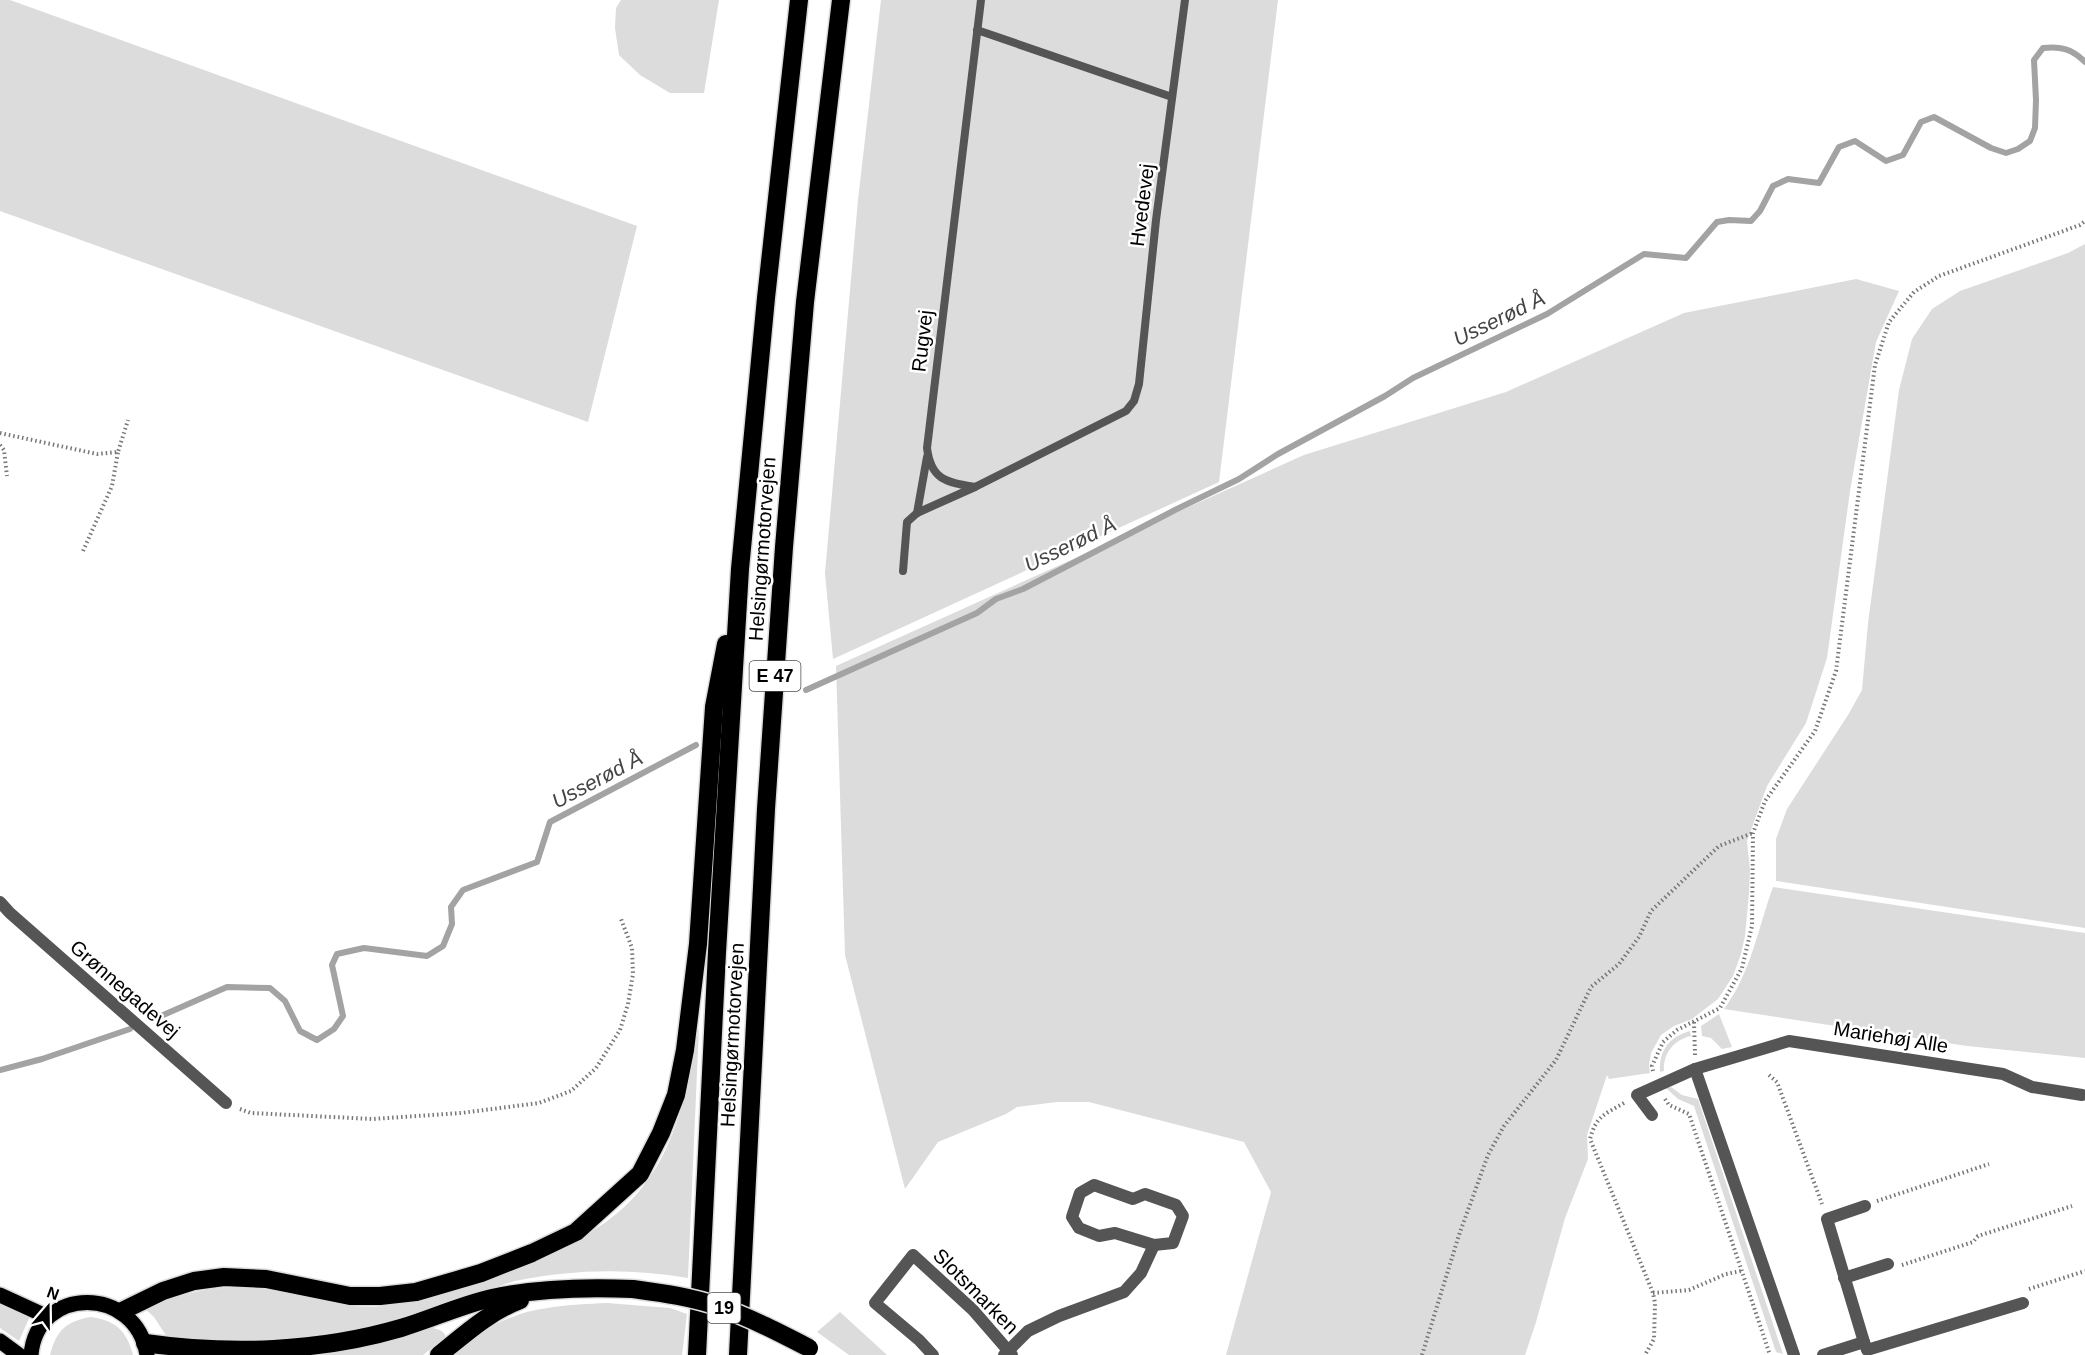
<svg xmlns="http://www.w3.org/2000/svg" width="2085" height="1355" font-family="Helvetica,sans-serif">
<rect width="100%" height="100%" fill="#fff"/>
<!-- green -->
<g fill="#dcdcdc">
<polygon points="0,0 10,0 637,226 588,422 0,211"/>
<polygon points="621,0 719,0 704,93 670,93 640,75 619,55 615,28 616,8"/>
<polygon points="881,0 1278,0 1219,482 833,659 825,573 858,200"/>
<polygon points="2085,244 2085,928 1776,881 1776,839 1787,809 1848,715 1862,690 1868,623 1899,390 1912,339 1932,309 1960,291 2068,253"/>
<polygon points="1856,279 1899,291 1876,342 1850,491 1827,658 1806,723 1767,786 1747,841 1750,870 1749,893 1745,936 1741,954 1733,976 1718,999 1692,1019 1674,1026 1661,1035 1651,1053 1649,1065 1650,1073 1609,1079 1607,1075 1587,1135 1588,1159 1565,1218 1536,1322 1525,1355 1226,1355 1271,1192 1244,1142 1089,1102 1057,1102 1017,1107 1006,1114 938,1142 905,1189 845,955 836,666 1304,455 1506,392 1684,313"/>
<path d="M 1773,887 L 2085,933 L 2085,1058 L 1967,1046 L 1724,1009 C 1751,973 1758,928 1773,887 Z"/>
<polygon points="1719,1014 1732,1047 1722,1049 1711,1038 1702,1036 1701,1026"/>
<path d="M 699,1027 L 688,1278 C 630,1268 573,1269 515,1281 L 358,1331 L 287,1340 L 261,1340 L 204,1345 L 181,1343 L 165,1334 L 154,1317 L 144,1308 C 198,1288 234,1281 291,1293 C 317,1299 344,1307 372,1307 C 412,1306 452,1286 489,1272 C 516,1263 545,1255 570,1243 C 665,1198 682,1122 699,1027 Z"/>
<path d="M 1690,1031 L 1691,1036 C 1673,1040 1663,1054 1664,1071 L 1660,1072 C 1659,1050 1669,1037 1690,1031 Z"/>
<polygon points="1671,1087 1682,1095 1698,1099 1783,1354 1776,1352 1694,1106 1678,1099 1666,1088"/>
<polygon points="0,1301 30,1316 19,1341 0,1328"/>
<path d="M 607,1303 L 670,1308 L 687,1314 L 682,1355 L 453,1355 C 503,1309 542,1306 607,1303 Z"/>
<polygon points="840,1312 887,1355 849,1355 817,1332"/>
<path d="M 91,1317 C 116,1321 126,1330 133,1355 L 50,1355 C 56,1331 66,1321 91,1317 Z"/>
<path d="M 428,1327 C 436,1329 443,1329 446,1337 L 423,1355 L 309,1355 L 360,1348 Z"/>
</g>
<g fill="none" stroke-linecap="round" stroke-linejoin="round">
<!-- stream -->
<g stroke="#a3a3a3" stroke-width="6">
<path d="M 806,690 L 977,613 L 996,599 L 1023,589 L 1175,510 L 1239,479 L 1278,454 L 1385,396 L 1413,378 L 1547,314 L 1644,254 L 1686,258 L 1717,222 L 1729,220 L 1751,221 L 1760,211 L 1773,186 L 1788,179 L 1819,183 L 1839,147 L 1855,141 L 1886,161 L 1903,155 L 1921,122 L 1934,117 L 1991,148 L 2006,153 L 2018,149 L 2030,141 L 2035,128 L 2036,100 L 2034,60 L 2043,48 C 2061,46 2072,49 2085,62"/>
<polyline points="161,1016 227,987 270,988 285,1001 300,1031 317,1040 334,1029 343,1016 332,965 337,954 364,948 427,956 443,946 452,924 451,907 463,890 537,862 550,822 696,745"/>
<polyline points="0,1070 42,1059 130,1029"/>
</g>
<defs>
<g id="primary">
<polyline points="0,1295 48,1317"/>
<polyline points="0,1341 19,1355"/>
<path d="M 31,1355 C 37,1285 136,1285 147,1355"/>
</g>
<g id="highway">
<polyline points="122,1311 163,1291 194,1281 224,1277 266,1279 350,1296 380,1296 416,1292 481,1273 532,1253 576,1232 640,1174 661,1133 676,1095 685,1050 698,944 714,707 726,644"/>
<path d="M 145,1343 C 229,1355 319,1352 401,1328 C 431,1319 461,1305 492,1298 C 538,1288 586,1287 633,1289"/>
<path d="M 439,1355 C 465,1334 489,1312 520,1300"/>
<polyline points="697,1355 717,952 740,569 766,298 799,0"/>
<polyline points="738,1355 766,809 784,547 805,302 841,0"/>
</g>
</defs>
<!-- primary casing -->
<use href="#primary" stroke="#dbdbdb" stroke-width="18"/>
<!-- highway casing -->
<use href="#highway" stroke="#dbdbdb" stroke-width="21"/>
<!-- path -->
<g stroke="#777" stroke-width="4" stroke-dasharray="1.5 3" stroke-linecap="butt">
<polyline points="0,433 97,454 118,452 128,420"/>
<polyline points="0,445 4,450 7,476"/>
<polyline points="83,551 112,486 118,452"/>
<polyline points="1694,1022 1695,1055"/>
<polyline points="1653,1071 1652,1066 1663,1042 1677,1030 1720,1008 1742,968 1752,926 1753,833 1765,801 1815,731 1836,671 1875,365 1889,322 1914,292 1939,276 2080,225 2085,221"/>
<polyline points="1769,1075 1777,1082 1822,1204"/>
<polyline points="1665,1099 1669,1105 1689,1114 1770,1355"/>
<path d="M 1624,1103 C 1605,1114 1596,1116 1590,1139 L 1653,1293 L 1655,1303 L 1654,1339 L 1645,1355"/>
<polyline points="240,1109 251,1113 373,1119 461,1113 539,1103 571,1091 596,1068 620,1030 628,1004 633,974 632,948 621,919"/>
<polyline points="1877,1201 1989,1164"/>
<polyline points="1902,1265 1973,1242 1978,1236 2072,1206"/>
<polyline points="2029,1289 2085,1271"/>
<polyline points="1653,1293 1689,1290 1726,1274 1741,1271"/>
<polyline points="1422,1355 1459,1235 1488,1155 1504,1126 1556,1060 1591,987 1619,964 1639,937 1651,911 1719,846 1753,833"/>
</g>
<!-- lane -->
<g stroke="#555" stroke-width="8">
<path d="M 981,0 L 927,448 C 931,480 946,482 975,487 L 1126,411 L 1134,401 L 1139,384 L 1156,220 L 1185,0"/>
<polyline points="977,30 1172,97"/>
<polyline points="917,513 927,457"/>
<polyline points="903,571 907,522 917,513 975,487"/>
</g>
<!-- street -->
<g stroke="#555" stroke-width="12">
<polyline points="0,902 10,913 226,1103"/>
<polyline points="1652,1115 1637,1095 1695,1069"/>
<polygon points="1094,1185 1133,1199 1145,1194 1176,1205 1183,1216 1173,1243 1154,1245 1115,1233 1099,1236 1079,1228 1072,1217 1080,1193"/>
<polyline points="1844,1278 1888,1264"/>
<polyline points="1864,1342 1827,1219 1865,1206"/>
<polyline points="933,1355 919,1340 875,1303 913,1255 973,1310 1012,1355"/>
<polyline points="1004,1355 1028,1331 1059,1316 1124,1292 1141,1273 1154,1245"/>
<polyline points="1794,1355 1695,1069 1789,1041 2003,1074 2032,1087 2082,1095"/>
<polyline points="1823,1355 1864,1342 1867,1350 2023,1303"/>
</g>
<!-- primary -->
<use href="#primary" stroke="#000" stroke-width="15"/>
<!-- highway -->
<use href="#highway" stroke="#000" stroke-width="18"/>
<defs>
<path id="highway-bridge" d="M 633,1289 C 662,1293 692,1297 720,1307 C 751,1318 780,1333 809,1348"/>
</defs>
<!-- highway-bridge casing -->
<use href="#highway-bridge" stroke="#dbdbdb" stroke-width="21" stroke-linecap="butt"/>
<!-- highway-bridge -->
<use href="#highway-bridge" stroke="#000" stroke-width="18"/>
</g>
<g text-anchor="middle" dominant-baseline="central" stroke-width="5" stroke-linejoin="round" paint-order="stroke">
<!-- shield labels -->
<g fill="#fff" stroke="#4c4c4c" stroke-width="1.5">
<rect x="749.5" y="661" width="51" height="30" rx="4.5"/>
<rect x="707.5" y="1293" width="33" height="30" rx="4.5"/>
</g>
<g font-size="18" font-weight="bold" fill="#000">
<text x="775" y="676">E 47</text>
<text x="724" y="1308">19</text>
</g>
<!-- street labels -->
<g font-size="20" fill="#000" stroke="#fff">
<text transform="translate(1142 205) rotate(-83)">Hvedevej</text>
<text transform="translate(922 341) rotate(-83)">Rugvej</text>
<text transform="translate(762 549) rotate(-86)">Helsingørmotorvejen</text>
<text transform="translate(125 989) rotate(41)">Grønnegadevej</text>
<text transform="translate(732 1035) rotate(-87)">Helsingørmotorvejen</text>
<text transform="translate(1891 1037) rotate(9)">Mariehøj Alle</text>
<text transform="translate(976 1291) rotate(45)">Slotsmarken</text>
</g>
<!-- water labels -->
<g font-size="21" font-style="italic" fill="#444" stroke="#fff">
<text transform="translate(1499 318) rotate(-26)">Usserød Å</text>
<text transform="translate(1070 544) rotate(-26)">Usserød Å</text>
<text transform="translate(597 779) rotate(-28)">Usserød Å</text>
</g>
</g>
<!-- north arrow -->
<g transform="translate(48 1307) rotate(20)" stroke="#ffffff" stroke-width="4.5" paint-order="stroke">
<path d="M0-4.5L10 22L0 15L-10 22Z" fill="#000000"/>
<text y="-9" font-size="16" font-weight="bold" text-anchor="middle" fill="#000000">N</text>
</g>
</svg>
